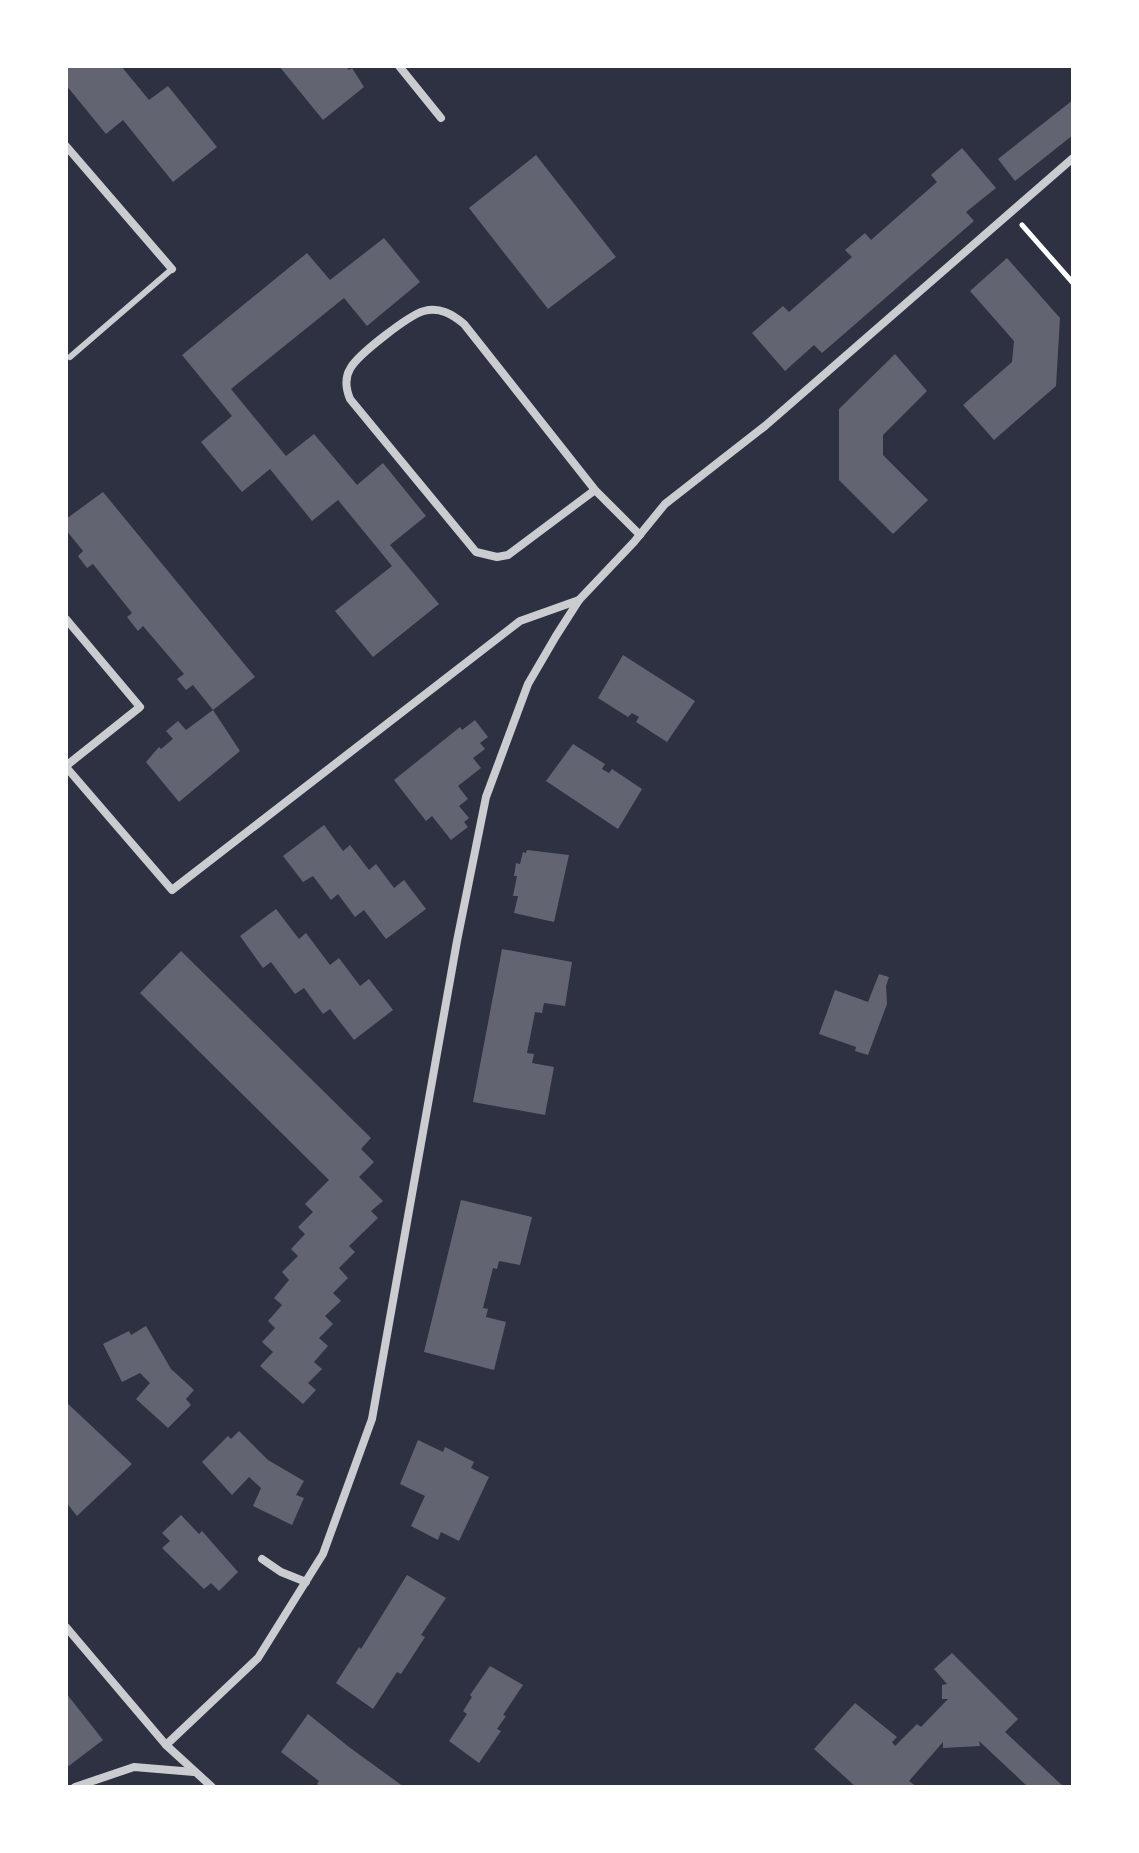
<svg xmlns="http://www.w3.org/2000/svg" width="1139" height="1853" font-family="Inter,sans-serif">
<rect width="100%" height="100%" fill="#2d3142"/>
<!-- building -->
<g fill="#626471">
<polygon points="66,66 121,66 149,100 168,86 217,147 173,182 123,120 106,134 66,85"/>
<polygon points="279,66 346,66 349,70 352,68 364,87 323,120"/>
<polygon points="1073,100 1073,135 1015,181 998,159"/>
<polygon points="962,148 996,188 966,212 974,221 822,353 814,345 785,371 752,333 783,306 789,312 852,257 845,250 865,233 871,240 937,182 931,175"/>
<polygon points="536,155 616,257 548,309 469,208"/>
<polygon points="384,238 420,282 367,326 344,298 231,389 286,456 314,434 357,485 383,463 426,516 390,545 439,604 373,657 335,611 392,566 338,500 312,521 270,469 242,492 201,442 232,416 182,355 307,253 330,280"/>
<polygon points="1007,258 1060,318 1056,386 994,440 963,405 1012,362 1014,341 970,291"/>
<polygon points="895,354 927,391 883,435 883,455 928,500 893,534 839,480 839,409"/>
<polygon points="103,492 255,677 213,710 240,751 179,802 146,762 159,747 161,749 173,739 166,731 178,721 186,730 213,710 193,685 186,690 177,679 184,674 143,626 138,631 127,617 132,613 93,564 87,568 78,556 83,551 66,530 66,519"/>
<polygon points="623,655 695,701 667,742 636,722 639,717 632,713 628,717 598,698"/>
<polygon points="475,720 488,737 480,743 485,749 473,758 481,768 458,786 468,799 459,806 469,818 464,822 468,827 451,840 432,816 426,821 394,780 460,727 462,730"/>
<polygon points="573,744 605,764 602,769 609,773 612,769 642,789 618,829 546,781"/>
<polygon points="324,825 343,851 350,845 369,870 376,864 394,888 404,880 426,909 386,939 364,910 355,917 338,894 331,900 313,876 303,882 283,856"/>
<polygon points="527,850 569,855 554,922 514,913 518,896 513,896 517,876 514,876 516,863 520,864 523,852 526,853"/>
<polygon points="276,909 299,939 306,933 330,965 339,958 360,986 369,979 393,1010 354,1040 330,1009 323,1014 304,988 295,994 271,962 263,968 240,936"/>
<polygon points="502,949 572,962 565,1006 544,1003 542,1013 535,1012 527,1053 534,1054 532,1063 554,1067 545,1115 473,1102"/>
<polygon points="181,951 371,1138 361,1149 374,1162 359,1177 383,1201 371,1211 378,1218 349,1246 355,1252 339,1268 348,1278 333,1293 341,1301 325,1316 333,1324 319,1338 328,1346 314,1362 322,1369 308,1383 316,1390 303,1404 260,1366 273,1352 262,1342 275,1328 268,1321 282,1305 274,1298 289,1280 282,1272 298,1256 291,1249 305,1234 298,1227 313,1212 305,1204 329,1180 140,993"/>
<polygon points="879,974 889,977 886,986 887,1004 868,1055 855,1051 856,1047 819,1034 835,990 868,1002"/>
<polygon points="461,1200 532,1217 520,1265 499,1261 497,1269 493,1268 483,1308 488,1309 486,1317 506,1322 494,1370 424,1352"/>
<polygon points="146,1326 171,1369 194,1390 186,1399 191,1405 168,1428 136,1399 150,1383 140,1373 122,1382 103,1344 129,1331 131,1335"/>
<polygon points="66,1402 132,1464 77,1516 66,1502"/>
<polygon points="239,1431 268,1460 304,1481 296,1495 304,1498 292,1525 253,1506 261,1488 249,1477 232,1495 202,1462 228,1436 231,1439"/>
<polygon points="418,1440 443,1452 445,1447 474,1462 471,1468 489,1477 459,1541 441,1532 438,1540 411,1526 425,1496 400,1484"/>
<polygon points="181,1515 199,1534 202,1531 238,1572 219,1591 211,1583 204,1589 162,1548 170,1541 162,1533"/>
<polygon points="407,1575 446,1598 421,1635 425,1637 401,1674 397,1672 373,1709 336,1683 359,1647 361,1649"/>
<polygon points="952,1653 1018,1719 1005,1732 1064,1787 1028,1787 979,1741 980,1746 943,1748 943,1742 909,1781 917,1787 856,1787 814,1749 855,1703 897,1737 892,1742 895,1746 917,1724 921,1727 948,1699 942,1699 942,1685 947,1684 934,1669"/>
<polygon points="490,1666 523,1685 503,1715 506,1716 497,1729 501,1731 479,1763 449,1741 467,1714 463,1711 472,1697 470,1695"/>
<polygon points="66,1693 103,1740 66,1768"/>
<polygon points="308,1714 349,1747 404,1787 321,1787 317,1784 319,1781 281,1752"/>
</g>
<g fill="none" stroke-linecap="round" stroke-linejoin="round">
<!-- path -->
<polyline stroke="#fff" stroke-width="5" points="1022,225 1073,283"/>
<!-- service -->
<polyline stroke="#caccd0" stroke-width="6" points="70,357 172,269"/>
<!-- minor -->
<g stroke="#caccd0" stroke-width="8">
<polyline points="399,66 441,118"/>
<polyline points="66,146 172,269"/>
<path d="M 595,490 L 508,555 L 497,557 L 476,552 L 350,399 C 346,389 344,379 350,369 C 357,355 409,315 424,311 C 440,307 452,314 464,324 L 595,490 L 640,535"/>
<polyline points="66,619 140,707 66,766"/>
<polyline points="66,767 172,890 520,621 579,600"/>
<polyline points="262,1559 281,1572 306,1582"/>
<polyline points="66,1627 166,1745 212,1787"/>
<polyline points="166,1745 258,1658 323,1554 372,1419 457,941 486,797 528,684 556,636 579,600 634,542 665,504 765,426 1073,158"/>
<polyline points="75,1787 134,1767 194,1772"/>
</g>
</g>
<!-- border -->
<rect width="1139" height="1853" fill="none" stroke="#ffffff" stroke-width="136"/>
</svg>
